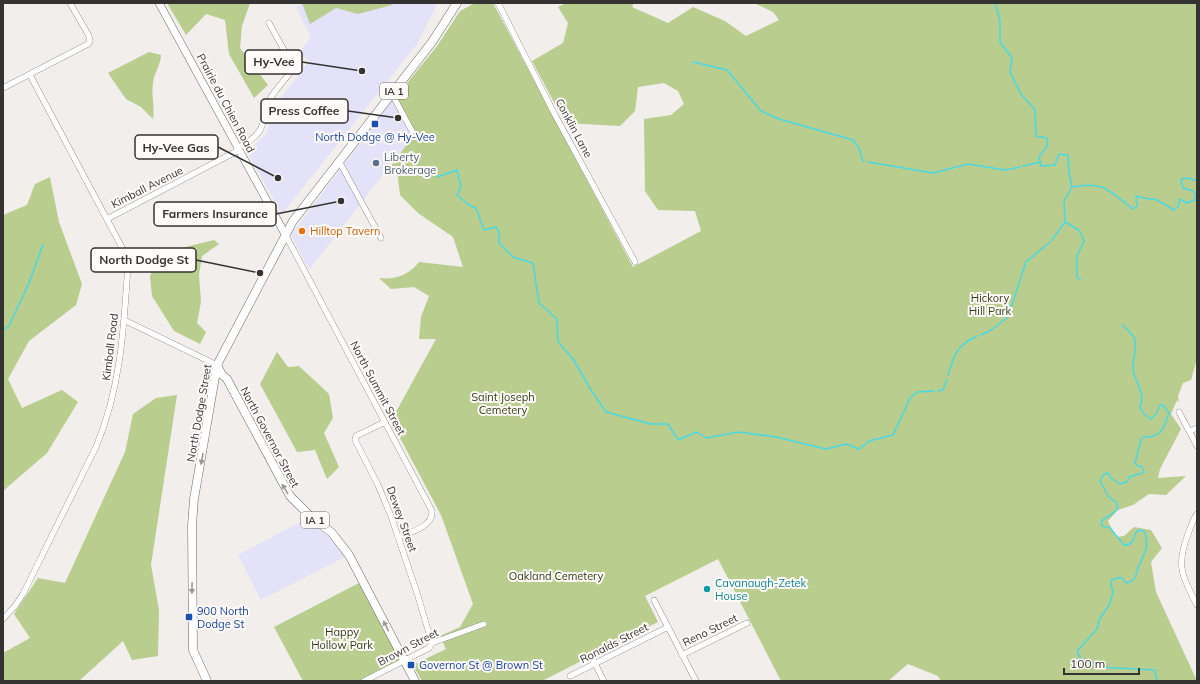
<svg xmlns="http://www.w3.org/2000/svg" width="1200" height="684" font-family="Mulish,sans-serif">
<rect width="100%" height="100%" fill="#f2eeeb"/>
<!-- commercial -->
<g fill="#e4e2f8">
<polygon points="304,3 438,3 417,44 282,214 247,152 267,133 271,111 309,61 299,52 311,37 296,7"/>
<polygon points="393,99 413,136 309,270 291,235"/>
<polygon points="306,519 331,540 345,557 261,600 238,555"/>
</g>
<!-- green -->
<g fill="#b8cd8e">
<polygon points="167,3 250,3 242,26 240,48 268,85 254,98 229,54 225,20 206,14 186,35"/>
<polygon points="302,3 391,3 392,5 358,14 336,8 310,24"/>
<path d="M 475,3 L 493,3 L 633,267 L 701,231 L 695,211 L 658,210 L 645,191 L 644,119 L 671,115 L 684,104 L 678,91 L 664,83 L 638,87 L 635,111 L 620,126 L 565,123 L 532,61 L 563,43 L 568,23 L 558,7 L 566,3 L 634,3 L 632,7 L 668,23 L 693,7 L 725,21 L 746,36 L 779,20 L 773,12 L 754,3 L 1197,3 L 1197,359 L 1191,380 L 1183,383 L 1178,396 L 1179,403 L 1177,400 L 1171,414 L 1181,429 L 1160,469 L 1158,478 L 1186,476 L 1166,495 L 1149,494 L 1133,505 L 1118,510 L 1108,521 L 1116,537 L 1124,536 L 1134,527 L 1151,530 L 1162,548 L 1151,562 L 1156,592 L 1197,681 L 941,681 L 938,676 L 908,664 L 888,681 L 781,681 L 718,559 L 645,596 L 658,622 L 542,681 L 422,681 L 413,665 L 446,649 L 440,636 L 460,627 L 473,604 L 441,515 L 391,421 L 436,339 L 419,339 L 421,317 L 429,296 L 414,287 L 391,289 L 379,278 C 395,280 409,275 419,262 L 463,267 L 453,237 L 418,213 L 400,195 L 397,171 L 391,166 L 415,133 L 396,97 L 437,46 L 460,11 Z"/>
<path d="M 149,52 L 161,55 C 160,68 154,72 153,83 C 151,95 155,107 153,119 L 141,107 L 126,99 L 108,73 Z"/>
<polygon points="50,177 59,222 82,284 76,305 29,341 8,379 22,408 62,390 78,402 47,453 3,491 3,215 27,205 35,184"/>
<polygon points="214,240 219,244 202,256 199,275 201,302 197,323 206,332 200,344 174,331 152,296 150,277 155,261 177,249"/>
<polygon points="277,352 288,367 299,366 329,394 333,418 324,433 339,467 327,479 315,450 297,452 260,384"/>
<polygon points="177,395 151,565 159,610 158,656 132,660 123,641 79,681 3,681 3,653 30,638 14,614 38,578 65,583 125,452 133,414 156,398"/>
<polygon points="359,583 404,660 359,681 303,681 274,627"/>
</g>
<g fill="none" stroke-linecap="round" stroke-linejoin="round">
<!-- stream -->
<g stroke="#4ad9e3" stroke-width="1.5">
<polyline points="995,3 1000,20 1000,42 1012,58 1010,72 1021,94 1035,110 1036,136 1047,138 1048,145 1039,157 1041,166 1055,165 1059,154 1068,155 1069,173 1072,187"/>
<polyline points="693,62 727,70 761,111 779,119 853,140 859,148 863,161 864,161"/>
<polyline points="1197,161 1197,164"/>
<polyline points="868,162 933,173 968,164 1005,170 1020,167"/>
<polyline points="1023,166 1041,162"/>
<polyline points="437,177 457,170 461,187 457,195 469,205 476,208 484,230 496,227 499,232 499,243 513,257 533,263 539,303 557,319 558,342 573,359 591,390 606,412 651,424 668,424 678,440 697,432 706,438 739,432 776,437 826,449 846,444 859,449 869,441 893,435 910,398 917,392 934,391"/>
<polyline points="1052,240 1065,222"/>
<path d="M 1081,280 L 1077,277 L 1077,256 L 1084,241 L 1079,230 L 1065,222 L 1064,201 L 1072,187 C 1104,181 1108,190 1133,209 L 1137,206 L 1136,196 L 1149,199 L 1155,199 L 1174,210 L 1178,207 L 1180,199 L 1187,203 L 1197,199 L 1193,191 L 1183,188 L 1181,179 L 1189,178 L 1197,181"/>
<path d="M 1122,325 C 1127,329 1134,334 1135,341 C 1137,350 1132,360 1133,369 C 1135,384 1146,391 1140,407 L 1144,414 L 1151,419 L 1156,414 L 1160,405 L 1163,405 L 1169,413 C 1164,428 1162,437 1144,437 L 1141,439 L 1135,463 L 1136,465 L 1142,467 L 1144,471 L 1142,473 L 1129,477 L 1127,482 L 1120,484 L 1111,478 L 1108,473 L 1104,474 L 1100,481 L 1108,496 L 1116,502 L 1118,508 C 1112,516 1106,516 1101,522 L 1102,526 L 1110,528 L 1124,545 C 1134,545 1133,539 1137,531 L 1141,530 L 1145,532 C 1149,548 1145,552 1139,565 C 1135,574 1138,581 1126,583 L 1122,578 L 1117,578 L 1112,580 L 1111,585 L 1113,593 L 1109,605 L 1099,620 L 1097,629 L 1078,650 L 1078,654 L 1082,660 L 1090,661 L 1098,667 L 1155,670 L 1157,681"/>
<polyline points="3,330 9,326 29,283 43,245"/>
<polyline points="981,335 991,330 1008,317 1026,262 1050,242"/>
<path d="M 948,375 C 954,355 957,345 977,336"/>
<polyline points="938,391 943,390 947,379"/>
</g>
<defs>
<g id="minor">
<polyline points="498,3 555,115 635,262"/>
<polyline points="3,88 88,44 90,41 89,36 70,3"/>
<polyline points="392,94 412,131"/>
<path d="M 237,148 C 248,142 261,135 263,122 C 264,114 265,108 269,101 C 275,89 286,79 294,68 L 269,23"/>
<polyline points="339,161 381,238"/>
<polyline points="107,219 239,150"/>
<path d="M 285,234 L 432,511 C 433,527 411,532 398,537"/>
<polyline points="124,320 217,365"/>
<polyline points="1179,412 1197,446"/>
<polyline points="385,422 356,436 355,440 378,485 391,516 417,593 432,643"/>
<polyline points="1190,431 1197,428"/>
<path d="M 1197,514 C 1192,521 1190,529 1187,537 C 1176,567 1183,578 1197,605"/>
<polyline points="654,600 696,681"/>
<path d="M 3,619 L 15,606 L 23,594 L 96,447 C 121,388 124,326 128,264 L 127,257 L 30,75"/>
<polyline points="682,655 747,623"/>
<polyline points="591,656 604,681"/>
<polyline points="570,676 668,627"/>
<polyline points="364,681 429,648 432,643 484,624"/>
</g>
<polyline id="tertiary" points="159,3 285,234"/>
<g id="primary">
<polyline points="217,365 222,375 227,379 290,496 310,516 332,533 349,555 415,681"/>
<polyline points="207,681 193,650 192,525 194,499 217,365 293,221 432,42 457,3"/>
</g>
</defs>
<!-- minor casing -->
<use href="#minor" stroke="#6a6664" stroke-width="6"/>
<!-- tertiary casing -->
<use href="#tertiary" stroke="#6a6664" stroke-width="8"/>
<!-- primary casing -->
<use href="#primary" stroke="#6a6664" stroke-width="9"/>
<!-- minor -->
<use href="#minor" stroke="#fff" stroke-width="5.5"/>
<!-- tertiary -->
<use href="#tertiary" stroke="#fff" stroke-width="7"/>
<!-- primary -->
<use href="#primary" stroke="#fff" stroke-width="8"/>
</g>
<!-- one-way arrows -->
<defs><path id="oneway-solid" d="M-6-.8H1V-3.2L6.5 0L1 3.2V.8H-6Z"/></defs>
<g fill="#9a9998">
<use href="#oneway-solid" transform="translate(202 459) rotate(100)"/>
<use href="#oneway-solid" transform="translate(285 489) rotate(-121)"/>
<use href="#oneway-solid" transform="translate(192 588) rotate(91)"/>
<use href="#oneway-solid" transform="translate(386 626) rotate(-117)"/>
</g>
<!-- markers -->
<g fill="#1a4fb4" stroke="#fffbf9" stroke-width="1.5">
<rect x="371" y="120" width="8" height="8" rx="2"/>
<rect x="185" y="613" width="8" height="8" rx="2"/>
<rect x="407" y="661" width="8" height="8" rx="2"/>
</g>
<circle fill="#5c6f8a" stroke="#fffbf9" stroke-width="1.5" cx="376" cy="163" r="4"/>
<circle fill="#e8710a" stroke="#fffbf9" stroke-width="1.5" cx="302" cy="231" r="4"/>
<circle fill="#0f9aa8" stroke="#fffbf9" stroke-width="1.5" cx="707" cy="589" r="4"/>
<g text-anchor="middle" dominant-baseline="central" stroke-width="4" stroke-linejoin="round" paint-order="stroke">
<!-- shield labels -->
<g fill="#fffbf9" stroke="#726f6e" stroke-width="1">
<rect x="380" y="83" width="28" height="16" rx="3"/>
<rect x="301" y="512" width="28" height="16" rx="3"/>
</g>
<g font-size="10" font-weight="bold" fill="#353332">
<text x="394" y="91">IA 1</text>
<text x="315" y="520">IA 1</text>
</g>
<!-- street labels -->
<g font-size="11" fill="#353332" stroke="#fffbf9">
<text transform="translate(226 103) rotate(62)">Prairie du Chien Road</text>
<text transform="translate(574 128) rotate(62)">Conklin Lane</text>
<text transform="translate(147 187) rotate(-27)">Kimball Avenue</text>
<text transform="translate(110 347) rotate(-83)">Kimball Road</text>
<text transform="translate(378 388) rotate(62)">North Summit Street</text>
<text transform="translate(199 413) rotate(-80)">North Dodge Street</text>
<text transform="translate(270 437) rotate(62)">North Governor Street</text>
<text transform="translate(402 519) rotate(70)">Dewey Street</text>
<text transform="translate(710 630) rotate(-26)">Reno Street</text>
<text transform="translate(614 643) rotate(-27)">Ronalds Street</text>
<text transform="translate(408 647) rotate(-28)">Brown Street</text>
</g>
<!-- transit labels -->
<g font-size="11" fill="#164399" stroke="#fffbf9" text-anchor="start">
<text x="375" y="137" text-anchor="middle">North Dodge @ Hy-Vee</text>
<text x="197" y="611">900 North<tspan x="197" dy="13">Dodge St</tspan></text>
<text x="419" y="665">Governor St @ Brown St</text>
</g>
<!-- service labels -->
<g font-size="11" fill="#4e5e75" stroke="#fffbf9" text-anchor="start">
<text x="384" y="157">Liberty<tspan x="384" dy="13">Brokerage</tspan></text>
</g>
<!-- food labels -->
<g font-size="11" fill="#c56008" stroke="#fffbf9" text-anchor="start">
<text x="310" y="231">Hilltop Tavern</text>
</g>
<!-- park labels -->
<g font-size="11" fill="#323d17" stroke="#fffbf9">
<text x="990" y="298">Hickory<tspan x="990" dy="13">Hill Park</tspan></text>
<text x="503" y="397">Saint Joseph<tspan x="503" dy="13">Cemetery</tspan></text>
<text x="556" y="576">Oakland Cemetery</text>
<text x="342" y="632">Happy<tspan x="342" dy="13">Hollow Park</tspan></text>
</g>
<!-- culture labels -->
<g font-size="11" fill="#0d838f" stroke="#fffbf9" text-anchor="start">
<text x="715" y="583">Cavanaugh-Zetek<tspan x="715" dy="13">House</tspan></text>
</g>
</g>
<!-- callouts -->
<path fill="none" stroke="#353332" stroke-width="1.5" d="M362 71L302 62M398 118L348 111M278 178L218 147M341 201L276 214M260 273L196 260"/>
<g fill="#353332" stroke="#fffbf9" stroke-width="1.5">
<circle cx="362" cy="71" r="4"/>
<circle cx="398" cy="118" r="4"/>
<circle cx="278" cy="178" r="4"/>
<circle cx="341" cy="201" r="4"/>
<circle cx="260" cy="273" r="4"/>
</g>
<g fill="#fffbf9" stroke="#353332" stroke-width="1.5">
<rect x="245" y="50" width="57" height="24" rx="4"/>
<rect x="261" y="99" width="87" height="24" rx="4"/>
<rect x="135" y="135" width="83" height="24" rx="4"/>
<rect x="154" y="202" width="122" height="24" rx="4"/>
<rect x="91" y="248" width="105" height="24" rx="4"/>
</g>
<g font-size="12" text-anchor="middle" font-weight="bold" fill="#353332">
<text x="274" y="66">Hy-Vee</text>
<text x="304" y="115">Press Coffee</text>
<text x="176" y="152">Hy-Vee Gas</text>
<text x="215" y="218">Farmers Insurance</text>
<text x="144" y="264">North Dodge St</text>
</g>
<!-- border -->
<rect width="1200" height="684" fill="none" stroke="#353332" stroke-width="8"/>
<!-- scale -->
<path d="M1064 668v6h75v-6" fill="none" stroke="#353332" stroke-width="2"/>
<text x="1070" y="668" font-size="12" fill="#353332" stroke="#fffbf9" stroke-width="3" paint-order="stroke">100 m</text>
</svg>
